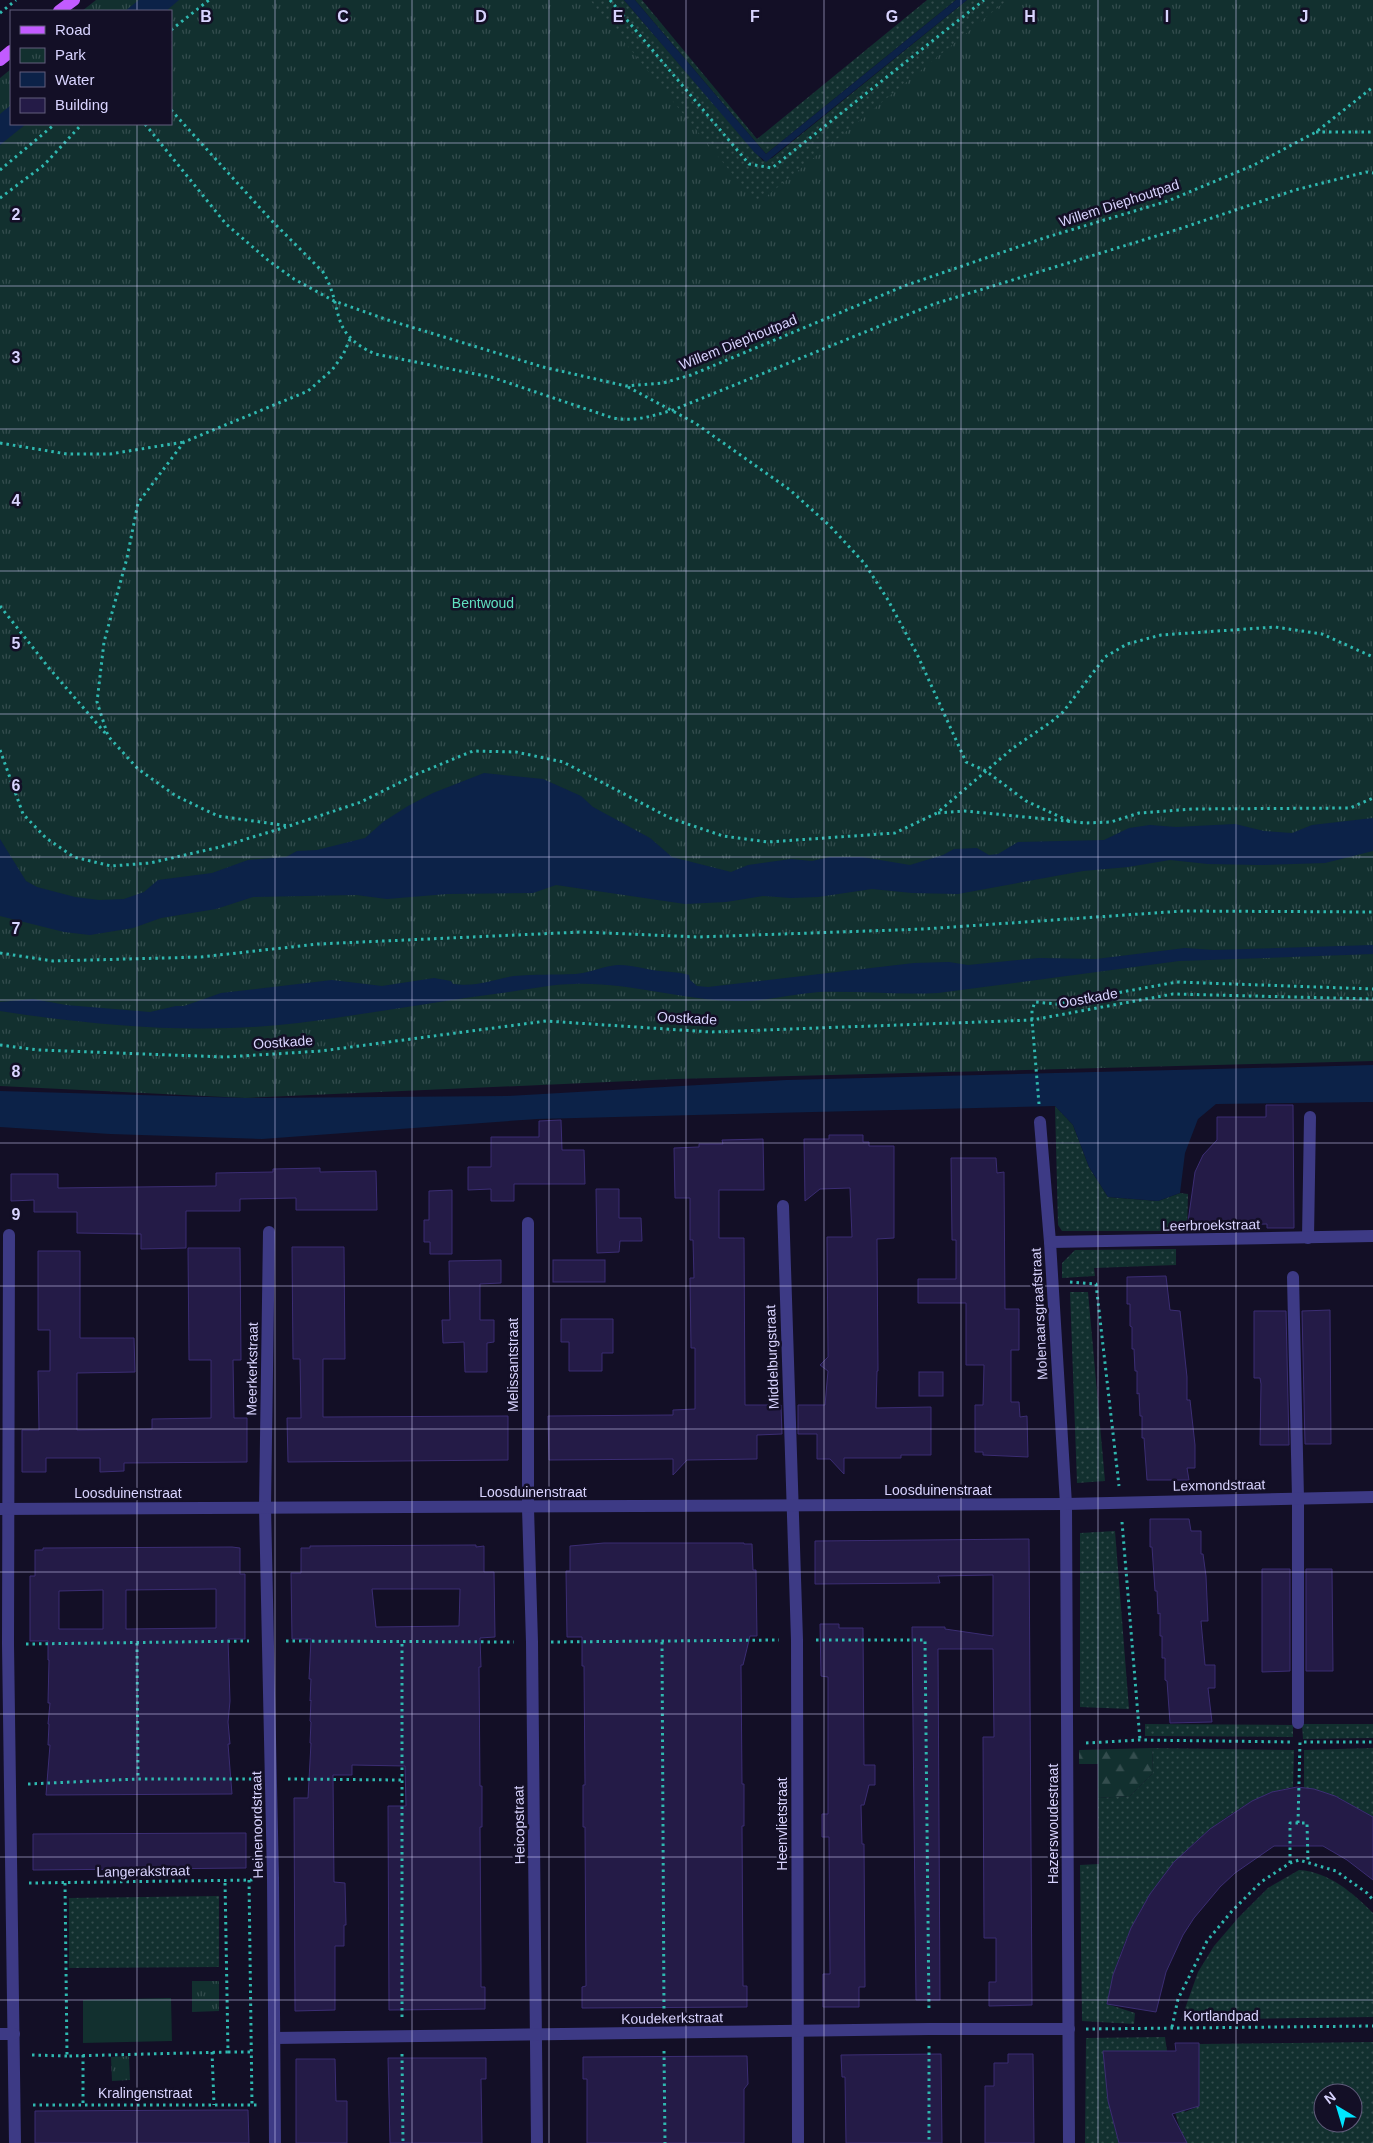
<svg xmlns="http://www.w3.org/2000/svg" width="1373" height="2143" font-family="Helvetica,sans-serif">
<defs>
<pattern id="grass-dots" width="8" height="8" patternUnits="userSpaceOnUse" patternTransform="scale(1.25)"><rect width="8" height="8" fill="#12302f"/><path d="M2 2h.1M6 6h.1" fill="none" stroke="#344d4e" stroke-width="1.8" stroke-linecap="round"/></pattern>
<pattern id="forest-firs" width="22" height="20" patternUnits="userSpaceOnUse" patternTransform="scale(1.25)"><rect width="22" height="20" fill="#12302f"/><path d="M5 1l3.5 6h-7zM16 11l3.5 6h-7z" fill="#344d4e"/></pattern>
<pattern id="park-tufts" width="24" height="20" patternUnits="userSpaceOnUse" patternTransform="scale(1.25)"><rect width="24" height="20" fill="#12302f"/><path d="M3 7l-1-3M5 7V3M7 7l1-3M15 17l-1-3M17 17v-4M19 17l1-3" fill="none" stroke="#344d4e"/></pattern>
</defs>
<rect width="100%" height="100%" fill="#130f26"/>
<!-- grass -->
<g fill="url(#grass-dots)" fill-rule="evenodd">
<polygon points="580,0 624,0 763,161 772,158 967,0 1012,0 757,216"/>
<polygon points="635,0 642,0 757,139 927,0 956,0 766,154"/>
<polygon points="1055,1106 1073,1125 1089,1167 1108,1197 1158,1201 1180,1193 1188,1194 1187,1231 1062,1231 1058,1225"/>
<polygon points="1176,1249 1176,1265 1094,1268 1095,1276 1062,1278 1062,1263 1075,1250"/>
<polygon points="1070,1292 1088,1292 1105,1481 1077,1483"/>
<polygon points="1115,1531 1129,1709 1080,1707 1080,1533"/>
<polygon points="1145,1724 1293,1725 1293,1737 1145,1736"/>
<polygon points="1302,1724 1373,1724 1373,1738 1303,1739"/>
<path d="M 1152,1748 L 1294,1750 L 1293,1787 C 1266,1792 1243,1805 1221,1821 C 1160,1865 1120,1930 1107,2004 L 1135,2013 L 1134,2024 L 1082,2021 L 1080,1865 L 1099,1864 L 1098,1798 L 1130,1796 L 1153,1773 Z"/>
<polygon points="1373,1748 1373,1817 1335,1796 1304,1788 1304,1750"/>
<path d="M 1299,1870 C 1329,1872 1353,1893 1373,1913 L 1373,2017 L 1181,2020 L 1198,1972 L 1214,1946 L 1239,1917 L 1268,1888 Z"/>
<polygon points="219,1896 219,1967 69,1968 69,1898"/>
<polygon points="1165,2037 1167,2051 1103,2051 1108,2101 1119,2143 1085,2143 1086,2038"/>
<path d="M 1373,2042 L 1373,2143 L 1187,2143 L 1180,2129 L 1168,2089 L 1182,2103 L 1185,2112 L 1199,2106 L 1199,2044 ZM 1323,2093 L 1353,2093 L 1353,2123 L 1323,2123 Z"/>
</g>
<!-- forest -->
<polygon fill="url(#forest-firs)" points="1152,1748 1153,1773 1130,1796 1098,1798 1098,1764 1079,1764 1079,1750"/>
<!-- park -->
<g fill="url(#park-tufts)">
<polygon points="96,0 590,0 757,204 1007,0 1373,0 1373,1061 675,1079 245,1098 0,1086 0,78 11,69 11,124 171,124 171,11 82,11"/>
<polygon points="192,1981 219,1981 219,2011 192,2012"/>
<polygon points="129,2056 130,2080 112,2081 111,2057"/>
</g>
<!-- pitch -->
<polygon fill="#12302f" points="171,1998 172,2041 83,2043 83,2000"/>
<!-- water -->
<g fill="#0c2248">
<polygon points="139,0 179,0 166,11 125,11"/>
<polygon points="624,0 635,0 766,154 956,0 967,0 766,162 755,153"/>
<polygon points="11,105 11,124 26,124 0,145 0,114"/>
<polygon points="484,773 543,779 581,796 593,807 650,838 672,857 731,872 748,865 791,859 812,861 830,857 862,857 910,865 943,855 954,849 977,848 989,855 998,854 1018,842 1104,840 1129,828 1150,825 1176,827 1235,824 1264,831 1292,833 1312,825 1373,818 1373,851 1325,863 1260,865 1208,864 1170,860 1128,867 1083,871 958,894 912,893 872,889 818,897 791,898 763,896 726,902 685,904 556,885 533,893 447,894 387,899 356,895 253,897 216,909 161,918 133,928 90,935 64,932 0,916 0,839 26,881 37,887 75,897 99,900 124,899 144,892 158,880 212,873 248,860 286,857 297,851 317,850 365,838 383,822 408,806 433,793"/>
<path d="M 1373,945 L 1373,954 L 1179,961 L 938,993 C 898,995 859,991 819,992 C 791,994 763,1002 734,1001 C 681,1000 628,982 574,984 C 553,984 530,989 509,992 C 438,1001 368,1014 298,1023 C 199,1035 98,1026 0,1011 L 0,1002 L 33,999 L 66,1005 L 150,1012 L 176,1006 L 184,1006 L 221,993 L 332,980 L 382,986 L 434,978 L 451,981 L 453,984 C 479,987 490,980 514,976 C 535,974 555,975 576,974 C 590,973 603,966 617,965 C 628,965 637,967 647,969 C 661,972 676,971 689,975 L 690,980 L 697,986 L 708,987 L 914,963 L 949,962 L 968,965 L 1039,958 L 1096,959 L 1185,948 L 1214,950 Z"/>
<polygon points="1373,1065 1373,1102 1216,1104 1198,1119 1185,1153 1180,1193 1158,1201 1108,1197 1089,1167 1073,1125 1055,1106 537,1119 262,1139 110,1134 0,1127 0,1091 245,1098 507,1096 786,1080"/>
</g>
<!-- building -->
<g fill="#241b47" stroke="#3b2d73" fill-rule="evenodd">
<polygon points="1266,1105 1293,1105 1294,1228 1267,1228 1267,1224 1218,1225 1218,1222 1188,1222 1195,1172 1203,1155 1217,1140 1217,1117 1266,1117"/>
<polygon points="561,1120 562,1150 584,1150 585,1184 514,1184 514,1201 491,1201 491,1189 468,1190 468,1167 491,1167 491,1137 539,1137 539,1121"/>
<polygon points="829,1135 863,1135 863,1142 869,1142 869,1146 894,1146 894,1238 877,1239 878,1371 877,1371 876,1408 931,1407 931,1455 901,1455 901,1458 844,1458 844,1474 830,1459 817,1459 817,1434 798,1434 798,1405 825,1405 828,1371 820,1365 828,1357 827,1237 852,1237 850,1188 820,1189 805,1201 804,1139 829,1139"/>
<polygon points="763,1139 764,1190 719,1190 719,1238 744,1238 745,1405 781,1405 782,1434 757,1435 757,1459 687,1460 673,1475 673,1459 549,1460 548,1416 673,1415 673,1410 695,1409 695,1348 691,1348 690,1278 694,1278 693,1240 690,1240 690,1198 675,1198 674,1148 699,1147 699,1144 723,1144 722,1140"/>
<polygon points="951,1158 996,1158 997,1173 1004,1172 1005,1309 1019,1309 1019,1350 1011,1350 1011,1402 1019,1402 1020,1417 1027,1416 1028,1457 983,1455 983,1452 975,1452 975,1405 983,1405 984,1365 966,1365 966,1303 918,1303 918,1279 956,1279 956,1240 952,1240"/>
<polygon points="320,1168 320,1172 376,1171 377,1210 296,1210 296,1198 240,1199 240,1211 186,1211 186,1248 141,1249 141,1234 77,1233 77,1212 34,1212 34,1200 11,1201 11,1174 58,1174 58,1188 216,1186 216,1173 273,1172 273,1169"/>
<polygon points="596,1189 619,1189 619,1218 641,1218 642,1241 620,1241 619,1252 597,1253"/>
<polygon points="452,1190 452,1254 430,1254 430,1242 424,1242 424,1220 429,1220 429,1191"/>
<polygon points="292,1247 344,1247 345,1359 323,1359 323,1417 508,1416 508,1460 288,1462 287,1418 301,1418 300,1359 293,1359"/>
<polygon points="188,1248 240,1248 241,1360 233,1360 234,1418 247,1418 247,1462 124,1463 124,1471 100,1472 100,1458 46,1458 46,1472 22,1472 22,1430 39,1430 38,1371 50,1371 50,1330 38,1330 38,1251 80,1251 80,1338 134,1338 135,1372 77,1373 77,1430 152,1429 152,1419 211,1418 211,1360 189,1360"/>
<polygon points="501,1260 501,1283 480,1284 480,1320 494,1320 494,1342 487,1343 487,1372 465,1372 464,1342 443,1343 442,1320 450,1320 449,1261"/>
<rect x="553" y="1260" width="52" height="22"/>
<polygon points="1166,1276 1170,1310 1180,1311 1187,1377 1187,1400 1190,1400 1195,1445 1195,1468 1187,1468 1189,1480 1147,1480 1144,1438 1142,1438 1142,1416 1140,1416 1139,1393 1137,1394 1137,1371 1135,1371 1134,1349 1132,1349 1132,1327 1130,1326 1130,1304 1127,1304 1127,1277"/>
<polygon points="1330,1310 1331,1444 1305,1444 1302,1311"/>
<polygon points="1254,1311 1286,1311 1289,1445 1260,1445 1261,1384 1260,1378 1254,1378"/>
<polygon points="561,1319 613,1319 613,1353 602,1353 602,1371 569,1371 569,1342 561,1342"/>
<rect x="919" y="1372" width="24" height="24"/>
<polygon points="1150,1519 1189,1519 1191,1531 1201,1531 1201,1554 1203,1554 1206,1576 1208,1621 1201,1621 1205,1665 1215,1665 1215,1688 1208,1688 1212,1722 1170,1723 1167,1681 1165,1680 1165,1658 1162,1658 1162,1636 1160,1636 1160,1613 1158,1614 1157,1591 1155,1591 1152,1547 1150,1547"/>
<polygon points="1029,1539 1032,2005 989,2006 989,1982 996,1982 996,1938 984,1938 983,1737 994,1737 993,1649 938,1649 940,2000 916,2000 912,1627 945,1627 945,1629 993,1636 993,1575 938,1576 940,1583 815,1584 815,1541"/>
<polygon points="604,1543 744,1543 744,1544 752,1544 753,1570 756,1570 757,1636 750,1636 743,1665 741,1665 742,1784 744,1784 744,1826 742,1826 743,1986 747,1986 747,2007 582,2008 582,1987 586,1986 585,1827 583,1827 583,1785 585,1785 584,1666 582,1666 582,1637 567,1637 566,1571 570,1571 570,1546"/>
<path d="M 476,1545 L 476,1547 L 484,1546 L 484,1572 L 494,1572 L 495,1637 L 480,1638 L 481,1667 L 479,1667 L 480,1786 L 482,1786 L 482,1827 L 480,1827 L 481,1968 L 481,1987 L 485,1987 L 485,2009 L 389,2010 L 388,1806 L 406,1806 L 405,1766 L 352,1765 L 352,1775 L 333,1775 L 334,1882 L 345,1883 L 346,1925 L 344,1925 L 344,1946 L 335,1946 L 335,2010 L 295,2011 L 294,1798 L 308,1798 L 311,1743 L 310,1743 L 311,1722 L 310,1721 L 311,1700 L 310,1701 L 311,1679 L 309,1679 L 311,1639 L 292,1639 L 291,1573 L 301,1573 L 301,1548 L 310,1548 L 310,1546 ZM 372,1589 L 460,1589 L 459,1626 L 376,1627 Z"/>
<path d="M 232,1547 L 240,1548 L 240,1574 L 245,1574 L 245,1639 L 228,1639 L 230,1701 L 228,1722 L 230,1744 L 228,1744 L 232,1794 L 46,1795 L 50,1745 L 48,1745 L 49,1724 L 48,1724 L 50,1703 L 48,1703 L 49,1660 L 48,1660 L 48,1641 L 30,1641 L 30,1576 L 35,1576 L 35,1550 L 43,1550 L 43,1548 ZM 216,1589 L 216,1628 L 126,1629 L 126,1590 ZM 103,1590 L 103,1629 L 59,1629 L 59,1591 Z"/>
<polygon points="1262,1569 1290,1569 1290,1671 1262,1672"/>
<polygon points="1306,1569 1332,1569 1333,1671 1306,1671"/>
<polygon points="820,1624 839,1624 839,1628 863,1628 864,1765 875,1765 875,1785 869,1785 864,1805 861,1805 862,1844 864,1844 865,1987 859,1987 859,2007 823,2007 823,1974 830,1974 829,1837 822,1837 822,1814 828,1814 828,1677 821,1676"/>
<polygon points="1297,1787 1314,1789 1335,1796 1373,1817 1373,1880 1347,1860 1323,1846 1274,1846 1235,1873 1220,1887 1194,1918 1183,1935 1166,1972 1156,2012 1107,2004 1113,1975 1131,1928 1150,1894 1174,1862 1210,1829 1252,1801 1272,1792"/>
<polygon points="246,1833 246,1868 33,1870 33,1834"/>
<polygon points="1175,2043 1199,2043 1199,2106 1172,2114 1187,2143 1119,2143 1108,2101 1103,2051 1176,2051"/>
<polygon points="941,2054 942,2143 846,2143 845,2077 842,2077 841,2055"/>
<polygon points="1008,2054 1033,2054 1034,2143 985,2143 985,2086 994,2086 994,2063 1008,2063"/>
<polygon points="747,2056 748,2084 744,2089 744,2143 587,2143 587,2079 583,2079 583,2057"/>
<polygon points="388,2058 486,2058 486,2079 481,2079 482,2143 390,2143"/>
<polygon points="296,2059 335,2059 336,2101 347,2101 347,2143 296,2143"/>
<polygon points="226,2110 248,2110 249,2143 35,2143 35,2111"/>
</g>
<g fill="none" stroke-linecap="round" stroke-linejoin="round">
<!-- path -->
<g stroke="#2fb8b0" stroke-width="3" stroke-dasharray="2.5 4" stroke-linecap="butt">
<polyline points="610,0 749,164 772,168 984,0"/>
<polyline points="0,13 16,0"/>
<polyline points="171,30 209,0"/>
<path d="M 171,110 L 271,220 L 323,272 C 345,309 327,332 375,354 L 491,377 L 613,418 C 635,422 652,416 673,410 L 934,304 L 1176,230 L 1295,190 L 1366,172 L 1373,173"/>
<polyline points="145,124 226,224 269,261 294,279 334,301 388,320 543,367 626,386 663,383 691,375 904,286 1044,238 1168,201 1254,165 1316,132 1373,87"/>
<polyline points="1316,132 1373,132"/>
<polyline points="0,170 55,124"/>
<polyline points="0,198 44,165 82,124"/>
<polyline points="350,339 343,355 332,370 308,391 184,442 138,503 127,558 104,642 97,702 108,736 138,769 176,796 218,816 289,826 361,802 417,774 473,751 516,752 563,762 670,818 723,836 768,842 895,833 937,813 1013,748 1051,722 1063,712 1105,657 1127,644 1161,635 1275,627 1322,634 1373,657"/>
<polyline points="628,387 695,423 790,490 830,526 865,564 888,600 917,654 966,762 986,771 1026,801 1069,821"/>
<polyline points="0,443 67,454 110,454 184,442"/>
<polyline points="0,606 49,668 106,734"/>
<polyline points="0,750 23,814 46,838 74,857 111,866 150,863 220,847 286,827"/>
<polyline points="938,813 965,811 1086,823 1111,822 1139,813 1193,809 1350,808 1373,798"/>
<polyline points="0,953 53,961 201,957 318,944 582,932 698,937 924,929 1183,911 1373,912"/>
<polyline points="0,1045 38,1050 225,1057 321,1051 546,1021 711,1032 1032,1020 1173,994 1373,999"/>
<polyline points="1039,1104 1032,1020 1032,1010 1035,1002 1056,1004 1177,982 1373,989"/>
<polyline points="1070,1282 1096,1284 1119,1486"/>
<polyline points="1122,1522 1140,1740"/>
<polyline points="816,1640 925,1640 929,2012"/>
<polyline points="286,1641 514,1642"/>
<polyline points="551,1642 779,1640"/>
<polyline points="662,1642 664,2015"/>
<polyline points="137,1643 138,1779"/>
<polyline points="26,1644 249,1641"/>
<polyline points="1304,1742 1373,1742"/>
<polyline points="1086,1743 1140,1740 1292,1742"/>
<polyline points="288,1779 402,1780"/>
<polyline points="28,1784 138,1779 252,1779"/>
<polyline points="1298,1823 1300,1741"/>
<polyline points="1290,1863 1290,1823 1307,1823 1308,1863"/>
<polyline points="249,1880 252,2105"/>
<polyline points="29,1883 255,1880"/>
<polyline points="65,1883 67,2056 228,2052 225,1881"/>
<polyline points="402,2017 402,1642"/>
<polyline points="1172,2027 1178,1999 1207,1941 1232,1911 1261,1882 1290,1863 1299,1860 1336,1871 1367,1893 1373,1900"/>
<polyline points="1086,2029 1373,2026"/>
<polyline points="929,2046 929,2143"/>
<polyline points="664,2051 665,2143"/>
<polyline points="212,2052 214,2105"/>
<polyline points="228,2052 250,2052"/>
<polyline points="402,2054 403,2143"/>
<polyline points="32,2055 67,2056"/>
<polyline points="83,2055 83,2105"/>
<polyline points="33,2105 257,2105"/>
</g>
<!-- minor -->
<g stroke="#3d3a85" stroke-width="12">
<polyline points="1040,1122 1050,1242 1066,1504 1069,2143"/>
<polyline points="783,1206 797,1640 798,2143"/>
<polyline points="528,1223 528,1508 532,1642 537,2143"/>
<polyline points="269,1232 265,1507 273,1878 275,2143"/>
<polyline points="9,1235 8,1644 15,2143"/>
<polyline points="1308,1238 1310,1117"/>
<polyline points="1050,1242 1373,1236"/>
<polyline points="1293,1277 1298,1498 1298,1723"/>
<polyline points="0,1509 1066,1504 1373,1497"/>
<polyline points="0,2034 14,2034"/>
<polyline points="275,2038 929,2029 1069,2029"/>
</g>
<!-- major -->
<g stroke="#c25bff" stroke-width="12">
<polyline points="59,11 74,0"/>
<polyline points="0,60 11,51"/>
</g>
</g>
<!-- grid -->
<path fill="none" stroke="#d9d4ff" stroke-width="1" stroke-opacity="0.55" d="M 137,0 L 137,11M 275,0 L 275,2143M 412,0 L 412,2143M 549,0 L 549,2143M 686,0 L 686,2143M 824,0 L 824,2143M 961,0 L 961,2143M 1098,0 L 1098,2143M 1236,0 L 1236,2143M 137,124 L 137,2143M 0,143 L 1373,143M 0,286 L 1373,286M 0,429 L 1373,429M 0,571 L 1373,571M 0,714 L 1373,714M 0,857 L 1373,857M 0,1000 L 1373,1000M 0,1143 L 1373,1143M 0,1286 L 1373,1286M 0,1429 L 1373,1429M 0,1572 L 1373,1572M 0,1714 L 1373,1714M 0,1857 L 1373,1857M 0,2000 L 1373,2000"/>
<g text-anchor="middle" dominant-baseline="central" stroke-width="5" stroke-linejoin="round" paint-order="stroke">
<!-- street labels -->
<g font-size="14" fill="#d9d4ff" stroke="#130f26">
<text transform="translate(1119 203) rotate(-18)">Willem Diephoutpad</text>
<text transform="translate(738 342) rotate(-22)">Willem Diephoutpad</text>
<text transform="translate(1088 998) rotate(-10)">Oostkade</text>
<text transform="translate(687 1018) rotate(3)">Oostkade</text>
<text transform="translate(283 1042) rotate(-4)">Oostkade</text>
<text transform="translate(1211 1225) rotate(-1)">Leerbroekstraat</text>
<text transform="translate(1039 1314) rotate(-93)">Molenaarsgraafstraat</text>
<text transform="translate(772 1357) rotate(-92)">Middelburgstraat</text>
<text transform="translate(513 1365) rotate(-90)">Melissantstraat</text>
<text transform="translate(252 1369) rotate(-89)">Meerkerkstraat</text>
<text transform="translate(1219 1485) rotate(-1)">Lexmondstraat</text>
<text x="938" y="1490">Loosduinenstraat</text>
<text x="533" y="1492">Loosduinenstraat</text>
<text x="128" y="1493">Loosduinenstraat</text>
<text transform="translate(782 1824) rotate(-90)">Heenvlietstraat</text>
<text transform="translate(1053 1824) rotate(-90)">Hazerswoudestraat</text>
<text transform="translate(257 1825) rotate(-91)">Heinenoordstraat</text>
<text transform="translate(519 1825) rotate(-91)">Heicopstraat</text>
<text transform="translate(143 1871) rotate(-1)">Langerakstraat</text>
<text x="1221" y="2016">Kortlandpad</text>
<text transform="translate(672 2018) rotate(-1)">Koudekerkstraat</text>
<text x="145" y="2093">Kralingenstraat</text>
</g>
<!-- park labels -->
<g font-size="14" fill="#5fe0c0" stroke="#130f26">
<text x="483" y="603">Bentwoud</text>
</g>
</g>
<g font-size="16" text-anchor="middle" font-weight="bold" fill="#d9d4ff" stroke="#130f26" stroke-width="5" stroke-linejoin="round" paint-order="stroke">
<text x="206" y="22">B</text>
<text x="343" y="22">C</text>
<text x="481" y="22">D</text>
<text x="618" y="22">E</text>
<text x="755" y="22">F</text>
<text x="892" y="22">G</text>
<text x="1030" y="22">H</text>
<text x="1167" y="22">I</text>
<text x="1304" y="22">J</text>
<text x="16" y="220">2</text>
<text x="16" y="363">3</text>
<text x="16" y="506">4</text>
<text x="16" y="649">5</text>
<text x="16" y="791">6</text>
<text x="16" y="934">7</text>
<text x="16" y="1077">8</text>
<text x="16" y="1220">9</text>
</g>
<!-- legend -->
<rect x="10" y="10" width="162" height="115" fill="#130f26" stroke="#625e7d"/>
<rect x="20" y="26" width="25" height="8" fill="#c25bff" stroke="#625e7d"/>
<text x="55" y="35" font-size="15" fill="#d9d4ff">Road</text>
<rect x="20" y="48" width="25" height="15" fill="url(#park-tufts)" stroke="#625e7d"/>
<text x="55" y="60" font-size="15" fill="#d9d4ff">Park</text>
<rect x="20" y="72" width="25" height="15" fill="#0c2248" stroke="#625e7d"/>
<text x="55" y="85" font-size="15" fill="#d9d4ff">Water</text>
<rect x="20" y="98" width="25" height="15" fill="#241b47" stroke="#625e7d"/>
<text x="55" y="110" font-size="15" fill="#d9d4ff">Building</text>
<!-- north arrow -->
<g transform="translate(1338 2108) rotate(322)"><circle r="24" fill="#130f26" stroke="#625e7d"/>
<path d="M0-4L9 19L0 12L-9 19Z" fill="#00e5ff"/>
<text y="-8" font-size="14" font-weight="bold" text-anchor="middle" fill="#d9d4ff">N</text>
</g>
</svg>
